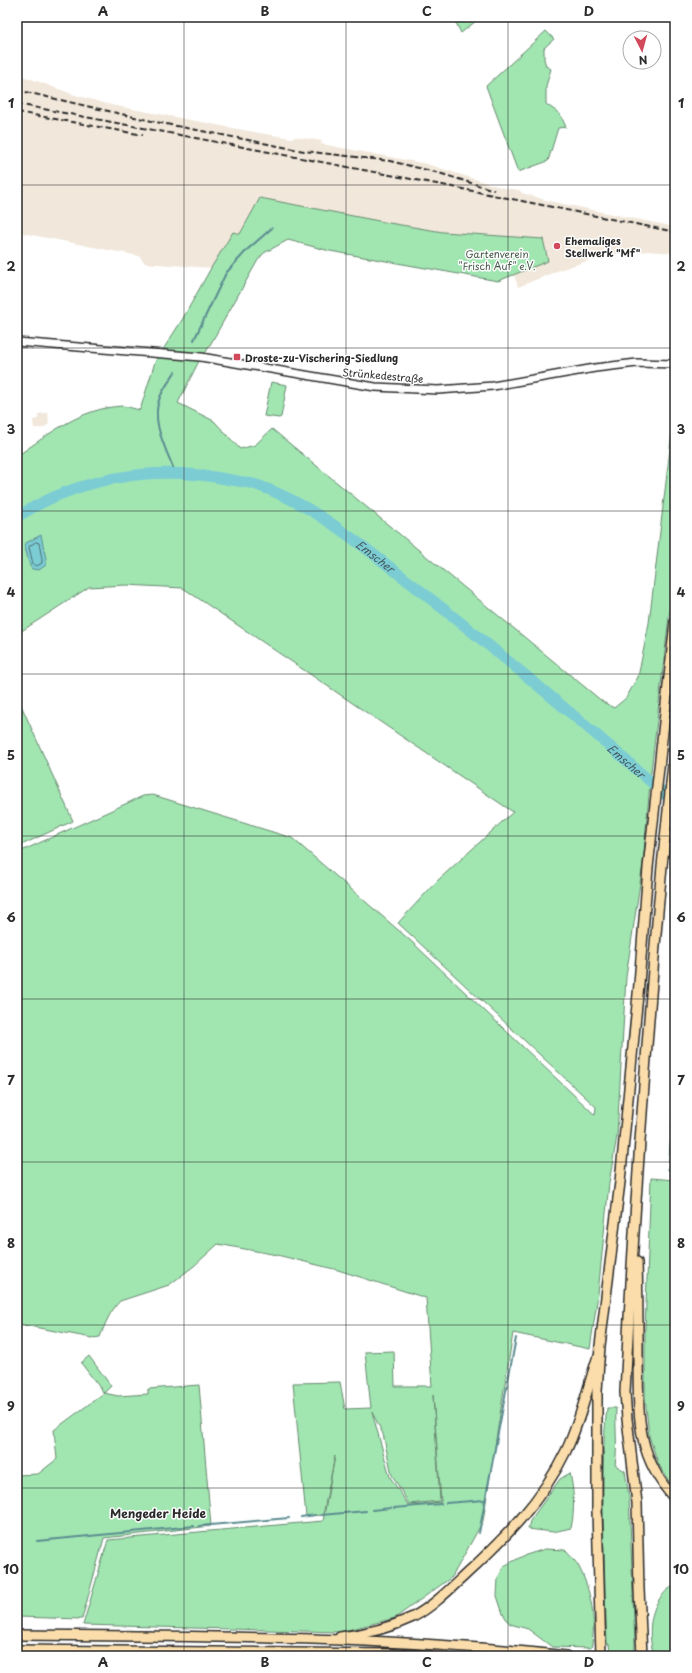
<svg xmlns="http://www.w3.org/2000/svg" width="692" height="1673" font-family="'Playpen Sans',sans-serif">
<rect width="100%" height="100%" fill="#fff"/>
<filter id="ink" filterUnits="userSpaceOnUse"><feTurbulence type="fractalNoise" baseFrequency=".025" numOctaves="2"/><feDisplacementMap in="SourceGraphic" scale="8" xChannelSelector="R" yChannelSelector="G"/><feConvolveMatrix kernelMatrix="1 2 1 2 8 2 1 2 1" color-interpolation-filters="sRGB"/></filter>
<g filter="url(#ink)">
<!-- built -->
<g fill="#f1e7da">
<polygon points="17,74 75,95 111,105 259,133 291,138 296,137 322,141 321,144 427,164 503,188 519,190 522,193 549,201 675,227 675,253 648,251 606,255 562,269 518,287 514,275 548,261 543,239 443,232 389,223 240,234 233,233 211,268 145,263 139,256 17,232"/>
<polygon points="48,413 49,424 43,428 34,428 33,420 38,419 38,414"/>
</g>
<!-- green -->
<g fill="#a1e6b1" stroke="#66886e" fill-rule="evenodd">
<polygon points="453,17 481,17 461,33"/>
<polygon points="546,31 554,39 544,48 544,59 546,66 551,69 546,86 546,104 560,114 566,127 558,128 548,161 518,172 486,86"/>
<path d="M 260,198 L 389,223 L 443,232 L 543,239 L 548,261 L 498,281 L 330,251 L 288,240 L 264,253 L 258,260 L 206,352 L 201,357 L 178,403 L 214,421 L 240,449 L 255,445 L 272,429 L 603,702 L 614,708 L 626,698 L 638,677 L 649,623 L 675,407 L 675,565 L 650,780 L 607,744 L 650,783 L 643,863 L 626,977 L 617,1136 L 609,1183 L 598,1294 L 590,1349 L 513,1333 L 483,1521 L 452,1577 L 395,1618 L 340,1632 L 83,1625 L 108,1540 L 323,1521 L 335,1456 L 323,1515 L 306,1516 L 293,1383 L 340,1382 L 345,1409 L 371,1408 L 365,1352 L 394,1351 L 395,1386 L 432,1386 L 426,1298 L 338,1270 L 277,1255 L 218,1244 L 194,1266 L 169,1285 L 120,1301 C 110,1311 105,1324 100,1337 L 92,1338 L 18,1324 L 17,1322 L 17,853 L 143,796 L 153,795 L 292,838 L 412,942 L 595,1115 L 596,1107 L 398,923 L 436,882 L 513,812 L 183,588 L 126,585 L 89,587 L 17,634 L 17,456 C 49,434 81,408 122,406 C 127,406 134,409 140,410 L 155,362 L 182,320 L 211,268 L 233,232 L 240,234 ZM 433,1395 L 441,1502 L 408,1505 L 390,1477 L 372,1412 L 383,1434 L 392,1475 L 409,1504 L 440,1501 Z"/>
<polygon points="271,382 287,385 281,417 279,418 264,416"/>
<polygon points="17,696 73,821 17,847"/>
<polygon points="674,1095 675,1095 675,1171 668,1170"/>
<polygon points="651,1178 675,1180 675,1489 670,1483 658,1463 649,1436 645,1396 645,1329"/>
<polygon points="89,1356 111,1386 104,1393 118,1396 148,1394 148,1389 199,1385 211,1526 104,1538 82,1619 17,1617 17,1475 38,1474 57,1459 54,1430 104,1393 81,1363"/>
<path d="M 607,1408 L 616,1408 C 615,1427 618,1447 615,1465 L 625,1471 L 629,1497 L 635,1645 L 634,1656 L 620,1656 L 610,1654 L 609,1644 L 607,1644 C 605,1598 604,1552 603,1506 C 603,1473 603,1440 607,1408 Z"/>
<path d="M 570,1473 C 574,1491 575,1510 571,1528 L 553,1532 L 528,1529 L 530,1521 L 560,1479 Z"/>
<path d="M 545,1549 L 565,1550 C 570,1556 576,1561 579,1567 C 591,1590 597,1622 591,1648 L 552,1647 L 528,1629 L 510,1624 L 503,1614 L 497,1596 L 498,1578 L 504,1566 L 523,1556 Z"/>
<path d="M 675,1585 L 675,1656 L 654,1656 C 646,1631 650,1598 675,1585 Z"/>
</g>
<!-- water -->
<polygon fill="#7bccd4" stroke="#5b8c90" points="41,535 46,559 46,565 39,570 32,569 30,566 24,544"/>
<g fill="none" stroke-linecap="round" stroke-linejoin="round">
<!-- shore -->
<polygon stroke="#4b6b6f" stroke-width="1" points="36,542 39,543 42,559 42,563 37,566 33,564 29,547"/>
<!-- stream -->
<g stroke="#5b8c90" stroke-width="2">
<polyline points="194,340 226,273 248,249 272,228"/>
<path d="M 175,372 C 170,380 164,388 160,397 C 150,421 166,449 175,472"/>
<polyline points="446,1503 485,1500"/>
<polyline points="394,1508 441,1504"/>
<polyline points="372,1510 391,1508"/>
<polyline points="321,1515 366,1511"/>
<polyline points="301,1517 315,1515"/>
<polyline points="199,1526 289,1518"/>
<polyline points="479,1533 516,1338"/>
<polyline points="37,1541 194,1526"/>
</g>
<!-- river -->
<path stroke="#7bccd4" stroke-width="11" id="s1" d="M 17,517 C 79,477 154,465 226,479 C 236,481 247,482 257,485 C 318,506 367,550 417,588 C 505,657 591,729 675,803"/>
<defs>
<polyline id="secondary" points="17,342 201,357 375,387 438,390 493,386 595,368 637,363 675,364"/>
<g id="motorway">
<path d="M 637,1262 C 638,1293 638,1325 638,1356 C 639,1412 634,1454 675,1499"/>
<path d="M 17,1635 C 200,1636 384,1636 566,1656"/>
<path d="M 340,1637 C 365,1634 390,1628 413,1617 C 432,1607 449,1590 465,1575 C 505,1538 542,1501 566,1451 C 580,1422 587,1390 597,1359"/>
<polyline points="17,1650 393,1654 444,1656"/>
<polyline points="601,1656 597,1510 597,1391 600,1346 620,1182 639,984 648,868 675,622"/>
<path d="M 642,1656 L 639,1589 L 637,1503 L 627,1419 L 625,1392 C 634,1216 646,1041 662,866 C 666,826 671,786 675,746"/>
</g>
</defs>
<!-- secondary casing -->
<use href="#secondary" stroke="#2b2b2b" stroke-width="10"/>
<!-- motorway casing -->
<use href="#motorway" stroke="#2b2b2b" stroke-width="12"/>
<!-- secondary -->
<use href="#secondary" stroke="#fff" stroke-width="7"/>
<!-- motorway -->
<use href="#motorway" stroke="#faddab" stroke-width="9"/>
<!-- rail -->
<g stroke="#2b2b2b" stroke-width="2" stroke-dasharray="6 3" stroke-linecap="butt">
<polyline points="17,90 156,122 304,151 390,161 439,173 494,190"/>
<polyline points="17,104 458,188 675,232"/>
<polyline points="17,112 143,135"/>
</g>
</g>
</g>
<!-- grid -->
<path fill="none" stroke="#2b2b2b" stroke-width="1" stroke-opacity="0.55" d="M 184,17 L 184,1656M 346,17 L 346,1656M 508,17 L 508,1656M 17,185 L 675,185M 17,348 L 675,348M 17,511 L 675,511M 17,674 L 675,674M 17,836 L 675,836M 17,999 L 675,999M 17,1162 L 675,1162M 17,1325 L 675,1325M 17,1488 L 675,1488"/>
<!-- markers -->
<g fill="#d1495b" stroke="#fff" stroke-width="1.5">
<circle cx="557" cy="246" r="4"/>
<rect x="233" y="353" width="8" height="8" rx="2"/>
</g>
<g text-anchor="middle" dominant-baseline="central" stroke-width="3" stroke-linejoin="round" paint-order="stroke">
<!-- poi labels -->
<g font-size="10" font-weight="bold" fill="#2b2b2b" stroke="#fff" text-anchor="start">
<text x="565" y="240">Ehemaliges<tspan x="565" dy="12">Stellwerk "Mf"</tspan></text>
<text x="245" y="357">Droste-zu-Vischering-Siedlung</text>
</g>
<!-- park labels -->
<g font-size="10" fill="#485a4c" stroke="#fff">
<text x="497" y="253">Gartenverein<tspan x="497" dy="12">"Frisch Auf" e.V.</tspan></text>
</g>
<!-- street labels -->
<g font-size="10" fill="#2b2b2b" stroke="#fff">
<text transform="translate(383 375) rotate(5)">Strünkedestraße</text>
</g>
<!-- water labels -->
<g font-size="11" font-style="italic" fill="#435b5e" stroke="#fff">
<text stroke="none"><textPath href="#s1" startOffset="388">Emscher</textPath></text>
<text stroke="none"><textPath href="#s1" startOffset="712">Emscher</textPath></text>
</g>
<!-- quarter labels -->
<g font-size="12" font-weight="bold" fill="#2b2b2b" stroke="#fff">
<text x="158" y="1513">Mengeder Heide</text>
</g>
</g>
<!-- margin -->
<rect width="692" height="1673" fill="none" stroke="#fff" stroke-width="44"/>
<!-- north arrow -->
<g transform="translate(642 50) rotate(174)"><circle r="19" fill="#ffffff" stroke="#aaaaaa"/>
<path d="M0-3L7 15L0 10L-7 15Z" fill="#d1495b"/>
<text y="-6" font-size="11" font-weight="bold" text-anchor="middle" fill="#2b2b2b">N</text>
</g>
<rect x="22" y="22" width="648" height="1629" fill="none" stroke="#2b2b2b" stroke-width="1.5"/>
<g font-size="13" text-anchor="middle" font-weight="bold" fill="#2b2b2b">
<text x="103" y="16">A</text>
<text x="265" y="16">B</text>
<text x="427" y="16">C</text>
<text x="589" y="16">D</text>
<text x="11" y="108">1</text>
<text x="681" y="108">1</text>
<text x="11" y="271">2</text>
<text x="681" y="271">2</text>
<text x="11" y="434">3</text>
<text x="681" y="434">3</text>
<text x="11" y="597">4</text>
<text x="681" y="597">4</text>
<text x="11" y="760">5</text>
<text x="681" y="760">5</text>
<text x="11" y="922">6</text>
<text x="681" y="922">6</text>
<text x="11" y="1085">7</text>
<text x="681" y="1085">7</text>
<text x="11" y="1248">8</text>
<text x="681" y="1248">8</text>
<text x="11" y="1411">9</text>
<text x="681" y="1411">9</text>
<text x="11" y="1574">10</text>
<text x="681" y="1574">10</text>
<text x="103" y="1667">A</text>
<text x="265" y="1667">B</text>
<text x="427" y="1667">C</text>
<text x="589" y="1667">D</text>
</g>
</svg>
